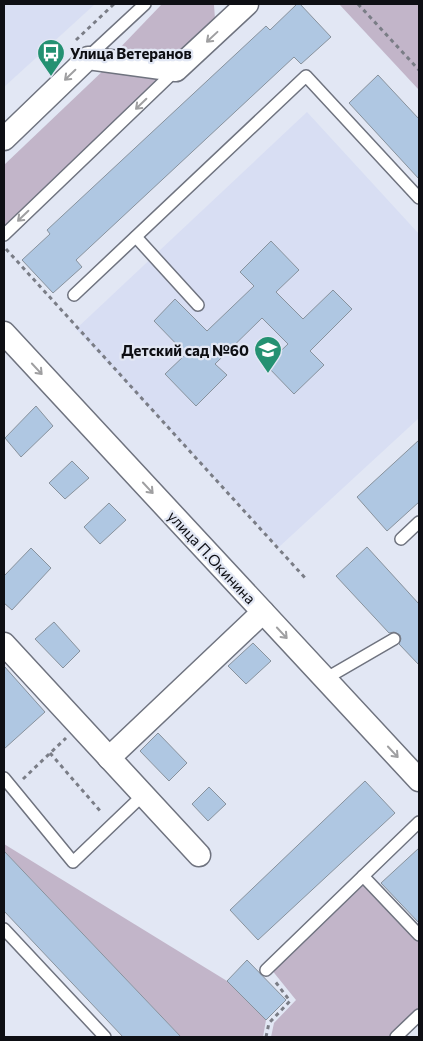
<svg xmlns="http://www.w3.org/2000/svg" width="423" height="1041" font-family="Commissioner,sans-serif">
<rect width="100%" height="100%" fill="#e2e7f4"/>
<!-- built -->
<g fill="#d8def3">
<polygon points="4,4 95,4 4,87"/>
<polygon points="307,112 419,234 419,418 279,547 76,329"/>
</g>
<!-- green -->
<g fill="#c2b5c9">
<polygon points="162,4 212,4 214,5 215,19 172,61 115,53"/>
<polygon points="339,4 419,4 419,90"/>
<polygon points="107,67 162,75 4,227 4,165"/>
<polygon points="4,844 227,981 266,1020 263,1037 181,1037 4,851"/>
<polygon points="363,881 419,940 419,1010 391,1037 271,1037 274,1023 296,1000 271,969"/>
</g>
<!-- building -->
<g fill="#afc7e2" stroke="#88929d">
<polygon points="297,4 300,4 331,37 301,64 294,57 76,260 82,267 53,293 22,260 50,234 47,230 266,26 270,30"/>
<polygon points="378,75 419,119 419,179 349,103"/>
<polygon points="271,241 299,270 276,292 303,319 333,290 352,309 310,351 324,365 294,394 266,365 288,344 262,318 215,364 227,375 196,406 165,374 186,354 154,321 175,299 207,331 254,286 240,272"/>
<polygon points="36,406 53,426 21,457 5,438"/>
<polygon points="419,440 419,502 387,531 357,497"/>
<polygon points="72,461 89,478 65,499 49,483"/>
<polygon points="109,503 126,520 100,544 84,527"/>
<polygon points="367,547 419,604 419,665 399,644 401,639 400,635 394,632 389,633 336,576"/>
<polygon points="31,548 51,568 12,610 4,603 4,576"/>
<polygon points="54,622 80,651 63,668 35,639"/>
<polygon points="253,643 271,661 246,684 228,666"/>
<polygon points="4,666 45,712 4,749"/>
<polygon points="158,733 187,763 169,781 140,751"/>
<polygon points="365,781 395,813 258,940 230,910"/>
<polygon points="209,787 226,804 208,821 192,804"/>
<polygon points="419,848 419,923 381,883"/>
<polygon points="4,851 181,1037 123,1037 4,911"/>
<polygon points="247,960 286,1000 266,1020 227,981"/>
</g>
<g fill="none" stroke-linecap="round" stroke-linejoin="round">
<defs>
<g id="service">
<polyline points="88,57 145,4"/>
<polyline points="4,235 176,70"/>
<polyline points="136,237 198,305"/>
<polyline points="74,295 306,76 419,198"/>
<polyline points="401,539 419,522"/>
<polyline points="325,679 394,639"/>
<polyline points="4,778 73,862 143,795"/>
<polyline points="363,876 419,935"/>
<polyline points="4,929 105,1037"/>
<polyline points="266,970 419,822"/>
<polyline points="396,1037 419,1015"/>
</g>
<g id="minor">
<polyline points="4,139 88,58 176,70 247,4"/>
<polyline points="4,333 419,780"/>
<polyline points="4,644 199,855"/>
<polyline points="109,758 263,612"/>
</g>
</defs>
<!-- service casing -->
<use href="#service" stroke="#6f737f" stroke-width="14"/>
<!-- minor casing -->
<use href="#minor" stroke="#6f737f" stroke-width="25"/>
<!-- path -->
<g stroke="#7a7d86" stroke-width="3" stroke-dasharray="4 4" stroke-linecap="butt">
<polyline points="358,4 419,70"/>
<polyline points="76,40 114,4"/>
<polyline points="6,249 306,579"/>
<polyline points="50,753 102,813"/>
<polyline points="23,779 66,738"/>
<polyline points="266,1037 269,1023 290,1001 274,980"/>
</g>
<!-- service -->
<use href="#service" stroke="#fff" stroke-width="11"/>
<!-- minor -->
<use href="#minor" stroke="#fff" stroke-width="22"/>
</g>
<!-- one-way arrows -->
<defs><path id="oneway-shaft" d="M-6 0H5M1.5-3L5.5 0L1.5 3" fill="none" stroke-width="1.6" stroke-linecap="round" stroke-linejoin="round" transform="scale(1.25)"/></defs>
<g stroke="#9f9fa1">
<use href="#oneway-shaft" transform="translate(212 37) rotate(137)"/>
<use href="#oneway-shaft" transform="translate(70 75) rotate(136)"/>
<use href="#oneway-shaft" transform="translate(141 104) rotate(136)"/>
<use href="#oneway-shaft" transform="translate(23 216) rotate(136)"/>
<use href="#oneway-shaft" transform="translate(37 369) rotate(47)"/>
<use href="#oneway-shaft" transform="translate(148 488) rotate(47)"/>
<use href="#oneway-shaft" transform="translate(282 633) rotate(47)"/>
<use href="#oneway-shaft" transform="translate(393 752) rotate(47)"/>
</g>
<!-- icons -->
<defs>
<symbol id="bus-pin" viewBox="-11 -11 22 30"><path d="M0 17L-7.5 6A9.5 9.5 0 1 1 7.5 6Z" fill="#249172" stroke="#e2e7f4"/><path d="M-5-6H5V4H4V6H2V4H-2V6H-4V4H-5ZM-3.5-4V0h7V-4ZM-3.5 1.2v1.5H-2V1.2ZM2 1.2v1.5H3.5V1.2Z" fill="#fff"/></symbol>
<symbol id="school-pin" viewBox="-11 -11 22 30"><path d="M0 17L-7.5 6A9.5 9.5 0 1 1 7.5 6Z" fill="#249172" stroke="#e2e7f4"/><path d="M0-5L7-2L0 1L-7-2ZM-4 1L0 2.5L4 1V4Q0 6-4 4Z" fill="#fff"/></symbol>
</defs>
<g fill-rule="evenodd">
<use href="#bus-pin" x="35" y="37" width="32" height="43"/>
<use href="#school-pin" x="252" y="334" width="32" height="43"/>
</g>
<g text-anchor="middle" dominant-baseline="central" stroke-width="4.5" stroke-linejoin="round" paint-order="stroke">
<!-- poi labels -->
<g font-size="15" font-weight="bold" fill="#0e0f14" stroke="#e2e7f4" text-anchor="start">
<text x="70" y="53">Улица Ветеранов</text>
<text x="249" y="350" text-anchor="end">Детский сад №60</text>
</g>
<!-- street labels -->
<g font-size="15" fill="#0e0f14" stroke="#e2e7f4">
<text transform="translate(212 557) rotate(47)">улица П.Окинина</text>
</g>
</g>
<!-- border -->
<rect width="423" height="1041" fill="none" stroke="#0e0f14" stroke-width="10"/>
</svg>
